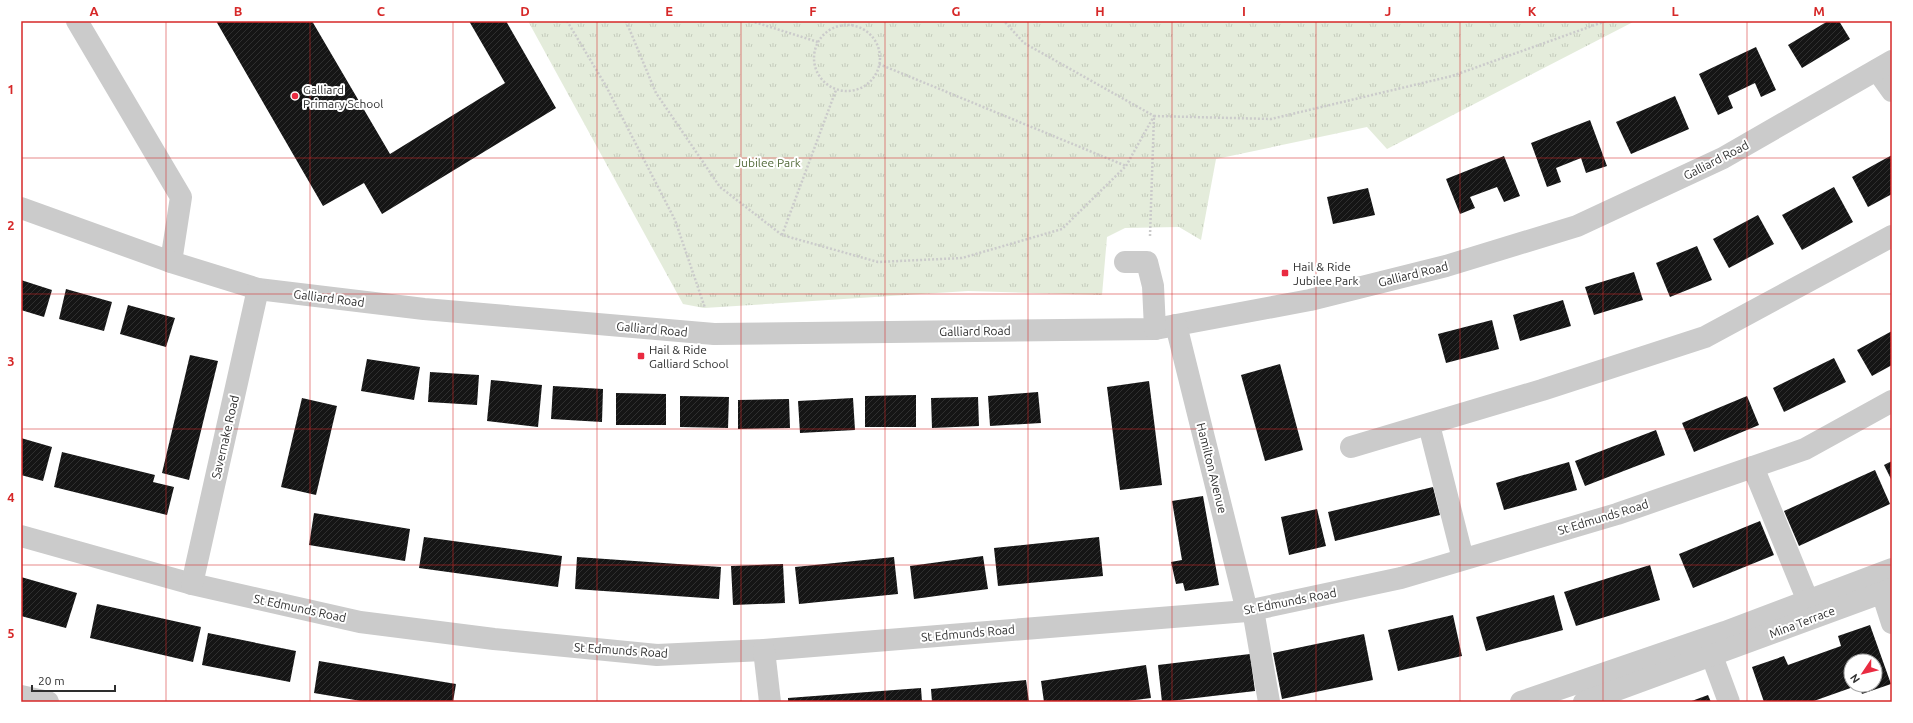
<svg xmlns="http://www.w3.org/2000/svg" width="1913" height="723" font-family="Ubuntu,sans-serif">
<defs>
<pattern id="park-tufts" width="24" height="20" patternUnits="userSpaceOnUse"><rect width="24" height="20" fill="#e4ecdb"/><path d="M3 7l-1-3M5 7V3M7 7l1-3M15 17l-1-3M17 17v-4M19 17l1-3" fill="none" stroke="#c4cbbc"/></pattern>
<pattern id="building-hatch" width="6" height="6" patternUnits="userSpaceOnUse"><rect width="6" height="6" fill="#151515"/><path d="M-1 1l2-2M0 6l6-6M5 7l2-2" fill="none" stroke="#2f2f2f"/></pattern>
</defs>
<rect width="100%" height="100%" fill="#fff"/>
<!-- park -->
<polygon fill="url(#park-tufts)" points="528,21 1635,21 1387,149 1367,127 1216,159 1201,240 1179,227 1125,228 1107,237 1102,295 968,291 704,308 683,304"/>
<!-- building -->
<g fill="url(#building-hatch)">
<polygon points="216,21 312,21 390,154 505,83 469,21 506,21 556,108 382,214 364,183 323,206"/>
<polygon points="1828,21 1839,21 1850,39 1802,68 1788,45"/>
<polygon points="1756,47 1776,90 1761,97 1755,83 1728,96 1733,108 1718,115 1699,74"/>
<polygon points="1675,96 1689,129 1631,154 1616,122"/>
<polygon points="1590,120 1607,166 1586,173 1581,158 1556,168 1561,182 1547,187 1531,143"/>
<polygon points="1892,155 1892,194 1868,207 1852,177"/>
<polygon points="1504,156 1520,196 1504,202 1497,187 1470,197 1475,208 1460,214 1446,179"/>
<polygon points="1834,187 1853,222 1802,250 1782,215"/>
<polygon points="1368,188 1375,215 1333,224 1327,197"/>
<polygon points="1758,215 1774,244 1729,268 1713,239"/>
<polygon points="1697,246 1712,280 1670,297 1656,263"/>
<polygon points="1634,272 1643,300 1594,315 1585,287"/>
<polygon points="21,280 52,290 44,317 21,310"/>
<polygon points="66,289 112,302 104,331 59,319"/>
<polygon points="1563,300 1571,326 1520,341 1513,315"/>
<polygon points="128,305 175,318 166,347 120,334"/>
<polygon points="1492,320 1499,349 1446,363 1438,334"/>
<polygon points="1892,331 1892,365 1872,376 1857,350"/>
<polygon points="190,355 218,361 189,480 162,473"/>
<polygon points="1834,358 1846,382 1784,412 1773,388"/>
<polygon points="367,359 420,367 414,400 361,391"/>
<polygon points="1280,364 1303,450 1265,461 1241,375"/>
<polygon points="430,372 479,375 477,405 428,402"/>
<polygon points="491,380 542,385 538,427 487,421"/>
<polygon points="1149,381 1162,485 1120,490 1107,387"/>
<polygon points="553,386 603,389 602,422 551,419"/>
<polygon points="1038,392 1041,423 990,426 988,396"/>
<polygon points="616,393 666,394 666,425 616,425"/>
<polygon points="916,395 916,427 865,427 865,396"/>
<polygon points="680,396 729,397 728,428 680,427"/>
<polygon points="1747,396 1759,425 1694,452 1682,423"/>
<polygon points="978,397 979,426 932,428 931,398"/>
<polygon points="302,398 337,406 316,495 281,487"/>
<polygon points="853,398 855,430 800,433 798,401"/>
<polygon points="789,399 790,428 738,429 738,400"/>
<polygon points="1656,430 1665,455 1585,486 1575,461"/>
<polygon points="21,438 52,447 43,481 21,475"/>
<polygon points="62,452 155,475 153,482 174,487 167,515 54,487"/>
<polygon points="1892,461 1892,481 1884,465"/>
<polygon points="1569,462 1577,490 1504,510 1496,483"/>
<polygon points="1875,470 1890,504 1799,546 1784,511"/>
<polygon points="1433,487 1440,515 1335,541 1328,512"/>
<polygon points="1203,496 1219,585 1185,591 1183,583 1176,584 1171,562 1182,560 1172,501"/>
<polygon points="1317,509 1326,546 1289,555 1281,517"/>
<polygon points="314,513 410,529 405,561 309,545"/>
<polygon points="1760,521 1774,555 1693,588 1679,554"/>
<polygon points="424,537 562,556 558,587 419,568"/>
<polygon points="1099,537 1103,576 998,586 994,548"/>
<polygon points="983,556 988,589 914,599 910,566"/>
<polygon points="577,557 721,567 719,599 575,589"/>
<polygon points="894,557 898,594 799,604 795,567"/>
<polygon points="783,564 785,603 733,605 731,566"/>
<polygon points="1650,565 1660,600 1576,626 1564,592"/>
<polygon points="21,577 77,593 66,628 21,616"/>
<polygon points="1554,595 1563,630 1486,651 1476,617"/>
<polygon points="97,604 201,627 193,662 90,638"/>
<polygon points="1453,615 1462,656 1398,671 1388,630"/>
<polygon points="1870,625 1891,684 1862,694 1859,685 1875,685 1875,661 1851,661 1851,685 1859,685 1811,702 1764,702 1752,667 1784,656 1788,665 1841,646 1838,636"/>
<polygon points="208,633 296,651 290,682 202,665"/>
<polygon points="1364,634 1373,680 1282,699 1273,653"/>
<polygon points="1250,654 1255,691 1162,702 1158,665"/>
<polygon points="319,661 456,684 453,702 367,702 314,693"/>
<polygon points="1146,665 1151,698 1120,702 1044,702 1041,681"/>
<polygon points="1026,680 1029,702 932,702 931,689"/>
<polygon points="921,688 922,702 788,702 788,698"/>
<polygon points="1708,695 1711,702 1689,702"/>
</g>
<g fill="none" stroke-linecap="round" stroke-linejoin="round">
<!-- path -->
<g stroke="#cbcbcb" stroke-width="2.5" stroke-dasharray="2 2" stroke-linecap="butt">
<polyline points="567,21 606,86 675,220 705,308"/>
<polyline points="626,21 656,93 720,187 782,235 878,262 962,258 1062,229 1126,166 1154,116 1024,43 1004,21"/>
<polyline points="751,21 818,42"/>
<circle cx="847" cy="58" r="33"/>
<polyline points="852,26 853,21"/>
<polyline points="879,64 1126,166"/>
<polyline points="782,235 836,90"/>
<polyline points="1150,236 1154,116 1271,119 1452,76 1606,21"/>
</g>
<!-- minor -->
<g stroke="#cbcbcb" stroke-width="22">
<polyline points="77,21 181,197 171,262"/>
<polyline points="1877,70 1892,91"/>
<polyline points="21,208 171,262 258,289 424,309 714,334 1155,329 1310,300 1446,266 1577,226 1723,158 1892,61"/>
<polyline points="1125,262 1147,262 1153,286 1155,329"/>
<polyline points="1176,325 1247,611"/>
<polyline points="1429,425 1463,559"/>
<polyline points="1351,447 1542,390 1705,337 1892,236"/>
<polyline points="1753,467 1808,601"/>
<polyline points="21,536 192,584 360,622 494,639 657,655 764,650 1247,611 1401,578 1617,514 1805,449 1892,401"/>
<polyline points="192,584 258,289"/>
<polyline points="1882,592 1892,623"/>
<polyline points="1253,610 1269,702"/>
<polyline points="764,650 770,702"/>
<polyline points="1712,656 1729,702"/>
<polyline points="21,696 48,702"/>
<polyline points="1521,702 1725,632 1892,569"/>
<polyline points="1584,702 1892,589"/>
</g>
</g>
<!-- grid -->
<path fill="none" stroke="#d62828" stroke-width="1" stroke-opacity="0.55" d="M 166,21 L 166,702M 310,21 L 310,702M 453,21 L 453,702M 597,21 L 597,702M 741,21 L 741,702M 885,21 L 885,702M 1028,21 L 1028,702M 1172,21 L 1172,702M 1316,21 L 1316,702M 1460,21 L 1460,702M 1603,21 L 1603,702M 1747,21 L 1747,702M 21,158 L 1892,158M 21,294 L 1892,294M 21,429 L 1892,429M 21,565 L 1892,565"/>
<!-- markers -->
<g fill="#e92b41" stroke="#fff" stroke-width="1.5">
<circle cx="295" cy="96" r="4"/>
<rect x="1281" y="269" width="8" height="8" rx="2"/>
<rect x="637" y="352" width="8" height="8" rx="2"/>
</g>
<g text-anchor="middle" dominant-baseline="central" stroke-width="4" stroke-linejoin="round" paint-order="stroke">
<!-- poi labels -->
<g font-size="12" fill="#2e2e2e" stroke="#fff" text-anchor="start">
<text x="303" y="89">Galliard<tspan x="303" dy="14">Primary School</tspan></text>
<text x="1293" y="266">Hail &amp; Ride<tspan x="1293" dy="14">Jubilee Park</tspan></text>
<text x="649" y="349">Hail &amp; Ride<tspan x="649" dy="14">Galliard School</tspan></text>
</g>
<!-- street labels -->
<g font-size="12" fill="#2e2e2e" stroke="#fff">
<text transform="translate(1716 160) rotate(-27)">Galliard Road</text>
<text transform="translate(1413 274) rotate(-14)">Galliard Road</text>
<text transform="translate(329 298) rotate(7)">Galliard Road</text>
<text transform="translate(652 329) rotate(5)">Galliard Road</text>
<text transform="translate(975 331) rotate(-1)">Galliard Road</text>
<text transform="translate(225 437) rotate(-77)">Savernake Road</text>
<text transform="translate(1212 468) rotate(76)">Hamilton Avenue</text>
<text transform="translate(1603 517) rotate(-17)">St Edmunds Road</text>
<text transform="translate(1290 601) rotate(-11)">St Edmunds Road</text>
<text transform="translate(300 608) rotate(12)">St Edmunds Road</text>
<text transform="translate(1802 622) rotate(-21)">Mina Terrace</text>
<text transform="translate(968 633) rotate(-5)">St Edmunds Road</text>
<text transform="translate(621 650) rotate(4)">St Edmunds Road</text>
</g>
<!-- park labels -->
<g font-size="12" fill="#536a3a" stroke="#fff">
<text x="768" y="162">Jubilee Park</text>
</g>
</g>
<!-- border -->
<rect width="1913" height="723" fill="none" stroke="#ffffff" stroke-width="44"/>
<!-- north arrow -->
<g transform="translate(1863 673) rotate(235)"><circle r="19" fill="#ffffff" stroke="#ababab"/>
<path d="M0-3L7 15L0 10L-7 15Z" fill="#e92b41"/>
<text y="-6" font-size="11" font-weight="bold" text-anchor="middle" fill="#2e2e2e">N</text>
</g>
<!-- scale -->
<path d="M32 685v6h83v-6" fill="none" stroke="#2e2e2e" stroke-width="2"/>
<text x="38" y="685" font-size="12" fill="#2e2e2e" stroke="#ffffff" stroke-width="3" paint-order="stroke">20 m</text>
<rect x="22" y="22" width="1869" height="679" fill="none" stroke="#d62828" stroke-width="1.5"/>
<g font-size="13" text-anchor="middle" font-weight="bold" fill="#d62828">
<text x="94" y="16">A</text>
<text x="238" y="16">B</text>
<text x="381" y="16">C</text>
<text x="525" y="16">D</text>
<text x="669" y="16">E</text>
<text x="813" y="16">F</text>
<text x="956" y="16">G</text>
<text x="1100" y="16">H</text>
<text x="1244" y="16">I</text>
<text x="1388" y="16">J</text>
<text x="1532" y="16">K</text>
<text x="1675" y="16">L</text>
<text x="1819" y="16">M</text>
<text x="11" y="94">1</text>
<text x="11" y="230">2</text>
<text x="11" y="366">3</text>
<text x="11" y="502">4</text>
<text x="11" y="638">5</text>
</g>
</svg>
